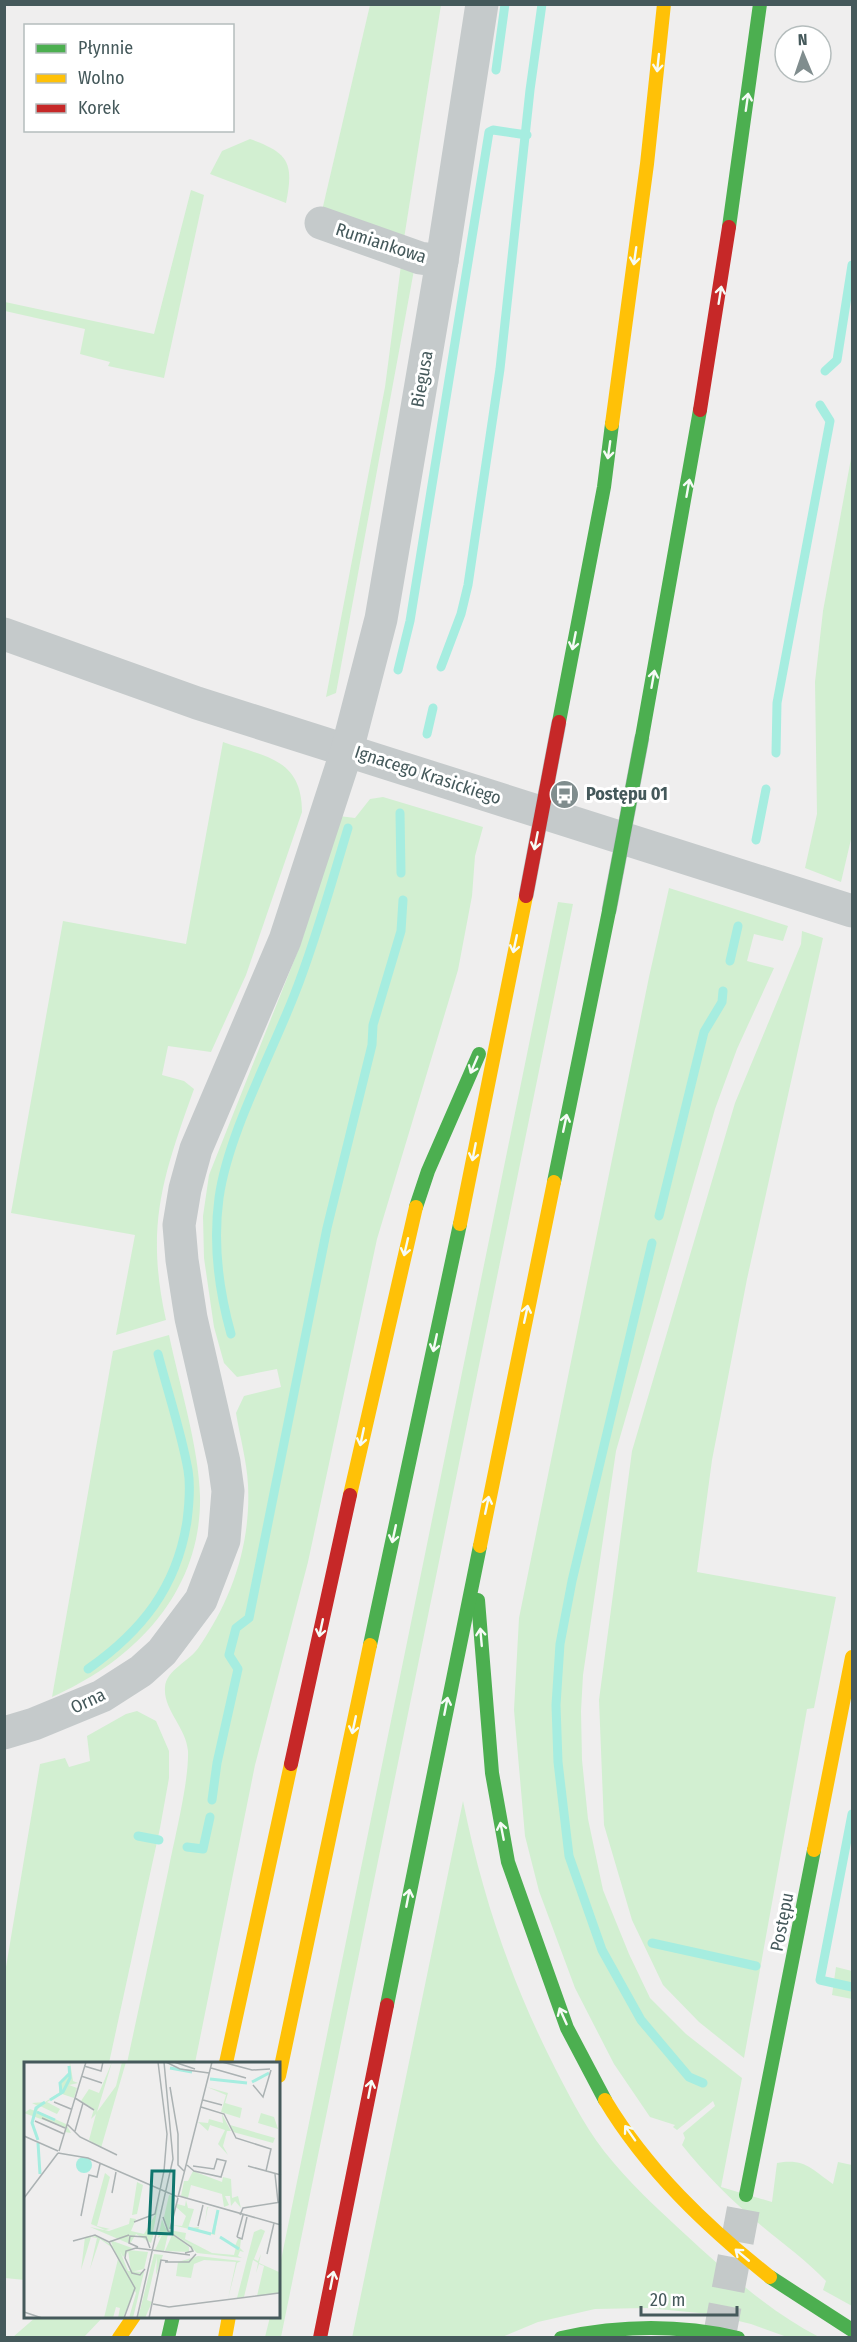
<svg xmlns="http://www.w3.org/2000/svg" width="857" height="2342" font-family="'Fira Sans Condensed',sans-serif">
<rect width="100%" height="100%" fill="#efeeee"/>
<!-- green -->
<g fill="#d2efd1">
<polygon points="370,5 441,5 403,245 321,215"/>
<path d="M 250,139 C 289,153 294,163 286,203 L 210,174 L 222,151 Z"/>
<polygon points="191,190 204,195 164,378 108,366 110,362 80,354 85,329 5,311 5,302 154,334"/>
<polygon points="401,265 414,270 336,693 326,697 385,387"/>
<polygon points="852,453 852,835 841,882 805,868 817,814 815,682 823,611"/>
<path d="M 223,742 C 265,757 302,758 302,812 L 246,975 L 211,1052 L 168,1046 L 162,1075 L 184,1081 L 194,1089 C 163,1176 145,1226 166,1320 L 116,1335 L 135,1235 L 11,1213 L 63,921 L 186,944 Z"/>
<path d="M 383,797 L 483,827 L 475,856 L 472,896 L 458,970 L 377,1239 L 308,1562 L 255,1765 L 195,2063 L 127,2063 C 141,1998 155,1933 169,1867 C 175,1837 189,1781 188,1751 C 186,1727 163,1710 165,1687 C 166,1670 190,1661 199,1647 C 232,1599 251,1544 248,1485 C 247,1462 240,1437 236,1413 L 244,1396 L 281,1387 L 277,1369 L 237,1377 L 224,1363 L 214,1327 L 204,1258 L 203,1216 L 209,1175 L 301,943 L 339,816 L 355,818 L 370,799 Z"/>
<path d="M 669,888 L 788,926 L 783,941 L 754,934 L 747,961 L 774,968 L 737,1049 L 715,1109 L 616,1451 L 583,1675 L 581,1711 L 582,1760 L 588,1819 L 603,1890 L 629,1954 L 650,1998 L 686,2034 L 742,2078 L 721,2187 L 772,2202 L 777,2163 C 806,2158 812,2170 833,2184 L 838,2162 L 852,2165 L 852,2306 L 823,2290 L 826,2281 C 806,2260 786,2246 763,2227 C 734,2203 703,2172 682,2145 L 685,2138 L 683,2133 L 715,2106 L 713,2101 L 677,2130 L 673,2127 L 675,2125 L 650,2117 L 614,2064 L 575,1988 L 539,1891 L 525,1836 L 514,1710 L 519,1618 L 649,977 Z"/>
<polygon points="558,902 573,904 281,2337 265,2337 270,2317 279,2316 279,2270"/>
<polygon points="802,931 823,938 747,1279 712,1460 697,1572 836,1597 814,1708 807,1709 744,2058 699,2022 663,1985 632,1920 604,1825 599,1700 632,1451 735,1103 801,944"/>
<path d="M 169,1335 C 179,1383 199,1448 200,1496 C 202,1592 134,1661 52,1697 L 113,1351 Z"/>
<polygon points="137,1711 156,1721 169,1751 169,1778 160,1828 109,2063 26,2063 25,2280 5,2278 5,1973 40,1764 65,1758 69,1767 90,1761 87,1736 126,1714"/>
<path d="M 463,1801 C 482,1896 512,1984 556,2070 C 572,2101 590,2136 613,2162 C 639,2193 671,2221 700,2248 C 738,2282 774,2314 819,2337 L 787,2337 L 751,2324 L 710,2314 L 647,2308 L 595,2309 L 538,2322 L 502,2337 L 352,2338 Z"/>
<polygon points="836,1967 852,1971 852,1999 832,1995"/>
<polygon points="36,2317 36,2316 103,2317 84,2337 13,2337"/>
</g>
<g fill="none" stroke-linecap="round" stroke-linejoin="round">
<!-- stream -->
<g stroke="#a6ede0" stroke-width="9">
<polyline points="496,70 505,4"/>
<polyline points="825,371 837,360 852,265"/>
<polyline points="441,667 461,614 468,585 500,369 530,90 542,4"/>
<polyline points="398,670 410,621 489,132 493,130 527,135"/>
<polyline points="427,734 433,708"/>
<polyline points="776,753 777,703 830,421 820,405"/>
<polyline points="400,813 401,873"/>
<polyline points="756,840 766,789"/>
<polyline points="730,961 738,926"/>
<polyline points="659,1216 704,1032 722,1002 723,991"/>
<polyline points="652,1243 572,1581 560,1644 556,1705 558,1762 569,1856 602,1950 641,2020 689,2077 703,2083"/>
<path d="M 231,1334 C 219,1291 213,1242 219,1198 C 228,1134 271,1055 295,993 C 316,940 331,884 348,828"/>
<path d="M 88,1669 C 142,1631 177,1587 187,1521 C 189,1505 191,1487 188,1470 C 181,1431 168,1393 158,1354"/>
<polyline points="212,1800 217,1763 238,1669 229,1655 236,1628 249,1618 327,1228 372,1045 373,1025 401,931 403,900"/>
<polyline points="852,1814 820,1980 852,1987"/>
<polyline points="138,1836 159,1840"/>
<polyline points="187,1847 203,1849 210,1817"/>
<polyline points="652,1943 756,1966"/>
</g>
<!-- secondary-tunnel -->
<polyline stroke="#c4c9c9" stroke-width="33" stroke-dasharray="33 16" stroke-linecap="butt" points="719,2338 746,2195"/>
<!-- street -->
<g stroke="#c5cacb" stroke-width="33">
<polyline points="321,223 420,258 442,261"/>
<polyline points="4,634 197,703 852,911"/>
<polyline points="4,1733 34,1724 102,1696 141,1671 162,1652 201,1600 224,1540 228,1491 224,1462 191,1318 182,1260 179,1225 185,1189 196,1149 285,940 347,750 381,619 442,261 482,4"/>
</g>
<!-- fast -->
<g stroke="#4caf50" stroke-width="14">
<polyline points="729,227 760,4"/>
<polyline points="559,722 604,487 612,424"/>
<polyline points="642,737 700,410"/>
<polyline points="554,1182 609,911"/>
<polyline points="416,1207 428,1171 479,1054"/>
<polyline points="478,1600 492,1773 508,1862 567,2028 605,2100"/>
<polyline points="370,1645 460,1224"/>
<polyline points="387,2005 480,1546"/>
<polyline points="746,2195 814,1850"/>
<polyline points="770,2277 852,2330"/>
<polyline points="168,2338 173,2316"/>
<path d="M 561,2338 C 621,2325 678,2324 738,2338"/>
</g>
<!-- slow -->
<g stroke="#ffc107" stroke-width="14">
<polyline points="612,424 647,164 664,4"/>
<polyline points="460,1224 526,896"/>
<polyline points="350,1495 416,1207"/>
<polyline points="480,1546 554,1182"/>
<polyline points="814,1850 852,1657"/>
<polyline points="226,2063 291,1764"/>
<polyline points="279,2076 370,1645"/>
<path d="M 605,2100 C 647,2170 707,2227 770,2277"/>
<polyline points="119,2338 134,2316"/>
<polyline points="225,2338 229,2316"/>
</g>
<!-- jam -->
<g stroke="#c62828" stroke-width="14">
<polyline points="700,410 729,227"/>
<polyline points="291,1764 350,1495"/>
<polyline points="320,2338 387,2005"/>
</g>
<defs>
<polyline id="fast-bridge" points="609,911 642,737"/>
<polyline id="jam-bridge" points="526,896 559,722"/>
</defs>
<!-- fast-bridge casing -->
<use href="#fast-bridge" stroke="#b3bcbe" stroke-width="15" stroke-linecap="butt"/>
<!-- jam-bridge casing -->
<use href="#jam-bridge" stroke="#b3bcbe" stroke-width="15" stroke-linecap="butt"/>
<!-- fast-bridge -->
<use href="#fast-bridge" stroke="#4caf50" stroke-width="14"/>
<!-- jam-bridge -->
<use href="#jam-bridge" stroke="#c62828" stroke-width="14"/>
</g>
<!-- one-way arrows -->
<defs><path id="oneway-shaft" d="M-6 0H5M1.5-3L5.5 0L1.5 3" fill="none" stroke-width="1.6" stroke-linecap="round" stroke-linejoin="round" transform="scale(1.5)"/></defs>
<g stroke="#f6fbf6">
<use href="#oneway-shaft" transform="translate(658 63) rotate(96)"/>
<use href="#oneway-shaft" transform="translate(747 102) rotate(-82)"/>
<use href="#oneway-shaft" transform="translate(635 256) rotate(98)"/>
<use href="#oneway-shaft" transform="translate(720 295) rotate(-81)"/>
<use href="#oneway-shaft" transform="translate(609 450) rotate(98)"/>
<use href="#oneway-shaft" transform="translate(688 488) rotate(-80)"/>
<use href="#oneway-shaft" transform="translate(574 641) rotate(101)"/>
<use href="#oneway-shaft" transform="translate(653 679) rotate(-80)"/>
<use href="#oneway-shaft" transform="translate(536 841) rotate(101)"/>
<use href="#oneway-shaft" transform="translate(515 944) rotate(102)"/>
<use href="#oneway-shaft" transform="translate(474 1065) rotate(113)"/>
<use href="#oneway-shaft" transform="translate(565 1123) rotate(-78)"/>
<use href="#oneway-shaft" transform="translate(474 1152) rotate(101)"/>
<use href="#oneway-shaft" transform="translate(406 1247) rotate(103)"/>
<use href="#oneway-shaft" transform="translate(526 1314) rotate(-78)"/>
<use href="#oneway-shaft" transform="translate(435 1343) rotate(102)"/>
<use href="#oneway-shaft" transform="translate(362 1437) rotate(102)"/>
<use href="#oneway-shaft" transform="translate(487 1505) rotate(-78)"/>
<use href="#oneway-shaft" transform="translate(394 1534) rotate(102)"/>
<use href="#oneway-shaft" transform="translate(321 1628) rotate(102)"/>
<use href="#oneway-shaft" transform="translate(481 1637) rotate(-95)"/>
<use href="#oneway-shaft" transform="translate(446 1706) rotate(-79)"/>
<use href="#oneway-shaft" transform="translate(354 1725) rotate(102)"/>
<use href="#oneway-shaft" transform="translate(502 1831) rotate(-101)"/>
<use href="#oneway-shaft" transform="translate(408 1898) rotate(-79)"/>
<use href="#oneway-shaft" transform="translate(563 2016) rotate(-114)"/>
<use href="#oneway-shaft" transform="translate(370 2089) rotate(-79)"/>
<use href="#oneway-shaft" transform="translate(630 2133) rotate(-125)"/>
<use href="#oneway-shaft" transform="translate(742 2255) rotate(-140)"/>
<use href="#oneway-shaft" transform="translate(332 2280) rotate(-79)"/>
</g>
<!-- icons -->
<defs>
<symbol id="bus-disc" viewBox="-11 -11 22 22"><circle r="9.5" fill="#808d8e" stroke="#fff"/><path d="M-5-6H5V4H4V6H2V4H-2V6H-4V4H-5ZM-3.5-4V0h7V-4ZM-3.5 1.2v1.5H-2V1.2ZM2 1.2v1.5H3.5V1.2Z" fill="#fff"/></symbol>
</defs>
<g fill-rule="evenodd">
<use href="#bus-disc" x="548" y="778" width="33" height="33"/>
</g>
<g text-anchor="middle" dominant-baseline="central" stroke-width="6" stroke-linejoin="round" paint-order="stroke">
<!-- street labels -->
<g font-size="18" fill="#45595b" stroke="#fff">
<text transform="translate(381 243) rotate(18)">Rumiankowa</text>
<text transform="translate(422 379) rotate(-80)">Biegusa</text>
<text transform="translate(428 775) rotate(18)">Ignacego Krasickiego</text>
<text transform="translate(88 1701) rotate(-25)">Orna</text>
<text transform="translate(782 1922) rotate(-79)">Postępu</text>
</g>
<!-- poi labels -->
<g font-size="18" font-weight="bold" fill="#45595b" stroke="#fff" text-anchor="start">
<text x="586" y="794">Postępu 01</text>
</g>
</g>
<!-- overview -->
<g transform="translate(24 2062)">
<rect width="256" height="256" fill="#efeeee"/>
<path d="M 46,0 L 49,19 L 54,21 L 45,23 L 53,26 L 50,36 L 38,32 L 23,40 L 36,47 L 33,52 L 16,44 L 13,49 L 42,62 L 47,71 L 41,70 L 42,66 L 0,51 L 6,47 L 11,49 L 14,44 L 8,41 L 21,40 L 35,31 L 35,23 L 45,10 ZM 88,0 L 73,50 L 92,24 L 98,0 L 102,0 L 77,86 L 65,78 L 72,52 L 67,57 L 70,47 L 57,39 L 65,27 L 75,31 ZM 183,25 L 204,31 L 201,41 L 218,46 L 216,56 L 197,50 L 202,33 ZM 237,51 L 250,55 L 254,67 L 234,61 ZM 198,52 L 207,69 L 203,69 L 199,84 L 204,93 L 194,82 L 201,68 L 186,63 L 184,69 L 174,60 L 184,61 L 185,57 L 199,61 ZM 206,63 L 251,76 L 249,81 L 209,70 ZM 169,109 L 198,120 L 199,115 L 207,117 L 208,136 L 214,134 L 217,146 L 211,139 L 207,144 L 206,134 L 201,134 L 205,143 L 200,145 L 198,132 L 167,123 L 164,136 L 157,134 L 160,119 L 164,119 ZM 81,111 L 86,115 L 73,164 L 86,167 L 81,168 L 67,162 ZM 113,120 L 119,123 L 113,152 L 108,153 ZM 137,130 L 129,170 L 122,173 L 130,171 L 127,181 L 112,172 L 106,182 L 66,165 L 85,169 L 105,162 L 106,156 L 112,157 L 107,169 L 120,172 L 132,151 ZM 145,133 L 149,134 L 145,168 L 162,171 L 161,177 L 188,191 L 210,193 L 212,185 L 196,174 L 211,184 L 214,177 L 217,177 L 216,186 L 220,190 L 216,189 L 214,194 L 218,196 L 173,191 L 164,182 L 156,178 L 165,185 L 165,190 L 141,189 L 148,173 L 143,171 L 138,172 L 144,172 L 140,189 L 131,188 L 138,173 L 134,176 L 138,157 L 141,165 L 146,171 L 175,187 L 147,171 L 143,166 L 142,164 L 140,155 ZM 162,138 L 164,146 L 170,147 L 164,166 L 175,165 L 174,168 L 188,171 L 193,148 L 184,145 L 181,160 L 183,145 L 194,148 L 191,173 L 148,163 L 158,164 L 162,154 L 152,145 L 153,142 L 161,144 ZM 237,167 L 241,169 L 230,197 L 234,199 L 237,192 L 235,201 L 255,210 L 256,207 L 256,231 L 233,234 L 240,204 L 235,202 L 232,211 L 234,201 L 229,198 L 220,235 L 213,236 L 230,170 ZM 73,174 L 89,184 L 111,227 L 99,256 L 94,256 L 96,246 L 92,245 L 89,256 L 80,256 L 94,197 L 90,187 L 76,177 L 66,207 L 73,176 L 67,175 L 57,208 L 61,175 ZM 86,178 L 108,186 L 99,195 L 96,189 L 104,209 L 120,210 L 109,256 L 105,256 L 112,231 ZM 104,188 L 124,190 L 120,207 L 107,210 ZM 130,192 L 139,193 L 132,213 L 133,195 L 123,238 L 128,240 L 121,256 L 114,256 ZM 174,194 L 217,199 L 213,201 L 204,237 L 212,200 L 180,198 L 170,202 L 167,216 L 152,214 L 154,200 Z" fill="#d2efd1"/>
<path d="M52 103a8 8 0 1 1 16 0a8 8 0 1 1-16 0Z" fill="#a6ede0"/>
<path fill="none" stroke="#a6ede0" stroke-width="3" d="M 146,6 L 168,10M 186,17 L 223,21M 228,20 L 245,11M 37,30 L 36,21 L 45,12M 26,38 L 39,30 L 46,16 L 45,4M 13,50 L 31,58M 14,78 L 8,61 L 12,46 L 21,40M 14,81 L 16,112M 164,166 L 187,172M 189,172 L 194,148M 196,175 L 215,187"/>
<path fill="none" stroke="#abb2b3" stroke-width="1.5" d="M 142,0 L 156,7 L 185,11M 150,0 L 171,7M 198,0 L 228,8 L 246,7M 60,4 L 77,9 L 79,0M 187,6 L 222,16M 57,14 L 78,21M 229,23 L 239,35 L 247,8M 146,25 L 154,72 L 154,103 L 160,109M 51,36 L 70,48M 179,38 L 198,43M 30,40 L 47,47M 177,45 L 200,52 L 212,76 L 247,87 L 242,109M 18,56 L 41,66M 11,59 L 40,72M 43,62 L 56,75 L 93,93M 51,69 L 59,41M 0,74 L 34,89M 35,89 L 62,0M 34,91 L 64,96 L 154,135M 163,103 L 170,109 L 197,115 L 202,99 L 193,97 L 190,107 L 169,104M 224,104 L 257,113M 251,112 L 254,140M 88,131 L 92,110M 155,134 L 257,163M 154,135 L 188,0M 0,136 L 34,91M 216,153 L 219,146 L 257,140M 57,154 L 65,113 L 73,115 L 76,102M 139,155 L 144,169 L 167,185 L 169,189 L 161,191M 110,160 L 131,152 L 140,109 L 143,72 L 134,0M 174,164 L 179,143M 146,167 L 154,136M 213,175 L 218,177 L 223,155M 213,175 L 219,153M 49,179 L 71,173 L 85,180M 85,180 L 111,226 L 100,256M 85,180 L 105,173M 114,185 L 105,181 L 106,174 L 122,175 L 126,186M 243,192 L 250,161M 141,200 L 165,200 L 172,192M 121,207 L 116,213 L 108,211 L 101,196 L 102,189 L 112,186 L 166,193M 129,242 L 145,245 L 255,231M 0,250 L 18,256M 113,256 L 149,97 L 140,0M 125,256 L 137,198 L 144,199"/>
<path fill="#0f766e" fill-opacity="0.15" stroke="#0f766e" stroke-width="3" d="M 128,109 L 150,109 L 148,172 L 125,171 Z"/>
<rect width="256" height="256" fill="none" stroke="#45595b" stroke-width="3"/>
</g>
<!-- border -->
<rect width="857" height="2342" fill="none" stroke="#45595b" stroke-width="12"/>
<!-- legend -->
<rect x="24" y="24" width="210" height="108" fill="#ffffff" stroke="#b5bdbd" stroke-width="1.5"/>
<rect x="36" y="44" width="30" height="9" fill="#4caf50" stroke="#b5bdbd" stroke-width="1.5"/>
<text x="78" y="54" font-size="18" fill="#45595b">Płynnie</text>
<rect x="36" y="74" width="30" height="9" fill="#ffc107" stroke="#b5bdbd" stroke-width="1.5"/>
<text x="78" y="84" font-size="18" fill="#45595b">Wolno</text>
<rect x="36" y="104" width="30" height="9" fill="#c62828" stroke="#b5bdbd" stroke-width="1.5"/>
<text x="78" y="114" font-size="18" fill="#45595b">Korek</text>
<!-- north arrow -->
<g transform="translate(803 54) rotate(358)"><circle r="28" fill="#ffffff" stroke="#b5bdbd" stroke-width="1.5"/>
<path d="M0-4.5L10 22L0 15L-10 22Z" fill="#808d8e"/>
<text y="-9" font-size="16" font-weight="bold" text-anchor="middle" fill="#45595b">N</text>
</g>
<!-- scale -->
<path d="M641 2306v9h96v-9" fill="none" stroke="#45595b" stroke-width="3"/>
<text x="650" y="2306" font-size="18" fill="#45595b" stroke="#ffffff" stroke-width="4.5" paint-order="stroke">20 m</text>
</svg>
